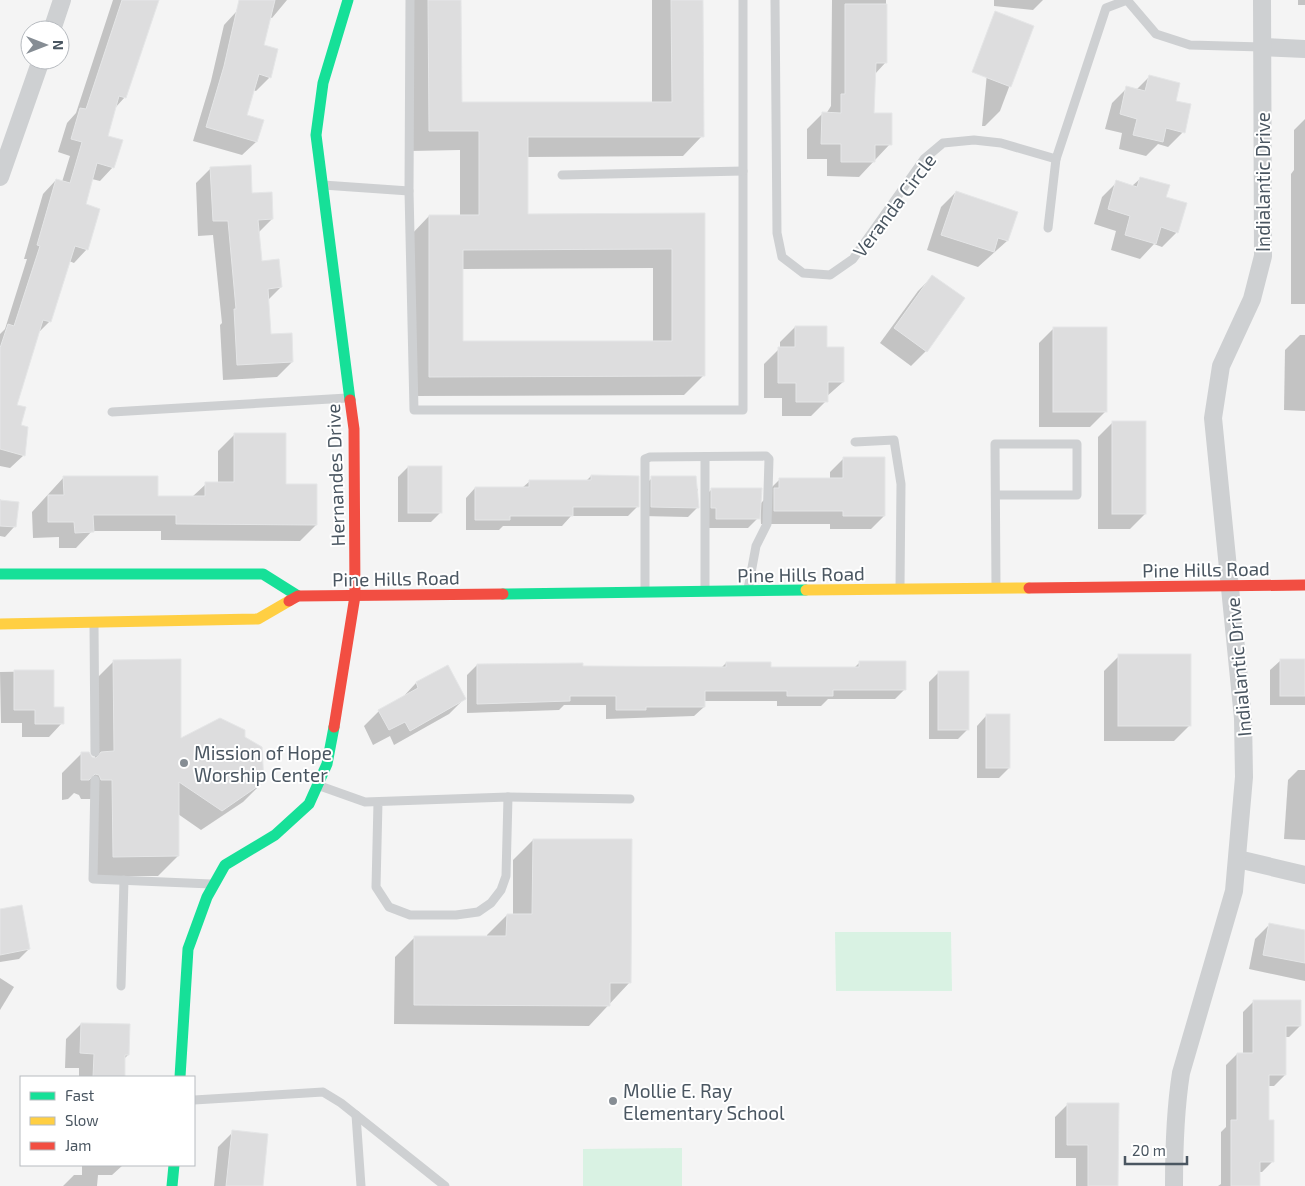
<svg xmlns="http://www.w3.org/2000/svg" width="1305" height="1186" font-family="'Exo 2',sans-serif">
<rect width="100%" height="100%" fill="#f4f4f4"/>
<!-- green -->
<g fill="#d9f2e3">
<polygon points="835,932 951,932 952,991 836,991"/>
<polygon points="682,1148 682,1186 583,1186 583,1149"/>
</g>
<!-- shadow -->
<g fill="#0003" fill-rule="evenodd">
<polygon points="113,0 157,0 125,97 115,108 106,137 113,167 100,181 92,179 84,205 87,249 74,263 69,261 50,321 38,333 15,406 24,455 10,468 0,466 0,334 5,329 27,259 24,259 43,194 56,180 62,182 70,156 58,152 67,123 76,113"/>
<polygon points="240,0 287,0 272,18 269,17 262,46 270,77 256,91 253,90 245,116 256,142 242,155 193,141 211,81 224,25 236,12"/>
<path d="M 409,0 L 460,0 L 460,103 L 652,103 L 652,0 L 702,0 L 702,136 L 683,156 L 527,157 L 527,215 L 704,215 L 704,375 L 684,395 L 410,396 L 410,236 L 429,216 L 460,216 L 460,150 L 410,151 ZM 653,268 L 653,342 L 462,343 L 462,269 Z"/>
<polygon points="832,0 886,0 886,62 875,74 873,114 890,144 859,177 827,176 827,159 807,159 807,129 822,114 826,114 831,106"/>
<polygon points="994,0 1043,0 1033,10 994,6"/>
<rect x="1298" y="0" width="7" height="5"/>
<polygon points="1032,26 1000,111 985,126 982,126 991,31"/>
<polygon points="1149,77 1174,102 1183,132 1168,147 1158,144 1146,156 1119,149 1122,133 1105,129 1112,103 1127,88 1136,90"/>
<polygon points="1305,119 1305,304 1291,304 1291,174 1294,170 1294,130"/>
<polygon points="211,168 251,194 272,219 258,233 261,263 281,287 268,300 270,335 292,362 277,377 223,380 220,325 222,323 213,235 198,236 196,183"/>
<polygon points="1141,178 1165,198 1177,232 1162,247 1154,244 1140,259 1111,250 1116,231 1094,224 1102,197 1117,182 1132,186"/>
<polygon points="956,192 1007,241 978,267 927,250 941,207"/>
<polygon points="933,276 926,351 911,366 880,343 918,291"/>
<polygon points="795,327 826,348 843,382 826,397 826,401 811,416 782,416 782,398 764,398 764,364 780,348 780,342"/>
<polygon points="1054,328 1105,412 1090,427 1039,427 1039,343"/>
<polygon points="1300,335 1305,335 1305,411 1284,410 1285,350"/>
<polygon points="1113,422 1145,514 1130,529 1098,529 1098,437"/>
<polygon points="234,435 284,485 316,525 300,541 161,540 161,531 92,531 76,548 59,548 59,537 33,538 32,512 64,477 157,497 192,497 206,484 218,484 218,451"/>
<polygon points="843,459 884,516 871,529 830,529 830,524 761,524 760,504 767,497 767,492 780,479 830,479 830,472"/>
<polygon points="408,467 441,512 431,522 398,522 398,477"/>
<polygon points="591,476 638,506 628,516 571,516 562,526 503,526 499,530 466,530 466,498 475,488 522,488 530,481 586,481"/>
<polygon points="652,478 698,489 698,507 688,517 642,516 642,488"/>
<polygon points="712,489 758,518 748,528 707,528 702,499"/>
<polygon points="0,499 14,527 5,537 0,536"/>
<polygon points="1119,656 1189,726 1174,741 1104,741 1104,671"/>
<polygon points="114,661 180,740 244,738 263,782 243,802 201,830 178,814 178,856 158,876 94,876 93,799 81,799 79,795 74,793 68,799 62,800 62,773 82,753 95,759 94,681"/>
<polygon points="1280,661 1305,661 1305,705 1270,705 1270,670"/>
<polygon points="860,662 905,689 895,699 828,699 821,706 777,706 777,701 704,701 704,707 694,716 606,719 606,705 564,705 559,710 467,713 467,675 477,665 721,668 726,663 770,668 854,668"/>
<polygon points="53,671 53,708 62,723 49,737 22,737 22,723 1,723 0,672"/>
<polygon points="939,672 968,729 958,739 929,739 929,682"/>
<polygon points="416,683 464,699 449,714 394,745 390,736 373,745 364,726 379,711 402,698"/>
<polygon points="986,716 1009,768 999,778 977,778 977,726"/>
<polygon points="1298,770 1305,770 1305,840 1284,839 1288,780"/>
<polygon points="533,840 630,982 589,1026 394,1024 395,957 415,937 487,938 487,935 507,915 513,915 513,860"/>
<polygon points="0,910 29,949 19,959 0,962"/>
<polygon points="1270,924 1305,931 1305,981 1249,969 1255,939"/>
<polygon points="0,978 14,987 0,1010"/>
<polygon points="1254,1001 1300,1026 1289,1037 1285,1037 1285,1075 1274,1086 1268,1086 1268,1121 1273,1161 1262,1172 1258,1172 1258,1186 1218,1186 1221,1184 1221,1132 1226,1127 1226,1065 1237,1054 1243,1054 1243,1012"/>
<polygon points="81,1024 128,1055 124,1059 124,1077 79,1077 79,1068 65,1068 66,1039"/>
<polygon points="1068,1104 1117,1186 1076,1186 1076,1158 1055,1158 1055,1117"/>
<polygon points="233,1132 261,1186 214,1186 218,1147"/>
<polygon points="82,1165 123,1165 112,1175 98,1175 97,1186 63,1186 74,1175 82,1175"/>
</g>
<!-- building -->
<g fill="#ddddde" stroke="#e5e6e7" fill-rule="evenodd">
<polygon points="122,0 159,0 126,98 119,96 108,136 123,140 114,168 97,163 86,204 100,209 88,250 75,246 51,322 43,320 17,405 26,407 21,425 28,427 25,456 0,449 0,348 8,324 14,326 40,246 37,245 56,179 70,183 82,142 71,139 80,108 86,109"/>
<polygon points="239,0 275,0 264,45 278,49 271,78 259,74 247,115 264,120 257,142 206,127 224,66"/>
<path d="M 428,0 L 461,0 L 462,102 L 672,102 L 671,0 L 703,0 L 704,137 L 528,137 L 528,214 L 705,213 L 705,376 L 429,377 L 429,215 L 479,215 L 479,131 L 429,131 ZM 672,249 L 672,341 L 463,341 L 463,250 Z"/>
<polygon points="845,4 887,4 887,63 876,63 874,113 892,113 892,145 875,145 875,162 841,162 841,144 821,144 822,112 841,113 841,94 845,94"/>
<polygon points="995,11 1034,26 1011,87 972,72"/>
<polygon points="1149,75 1180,83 1176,101 1191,104 1185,133 1166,128 1163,142 1133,135 1137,119 1120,114 1126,86 1145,91"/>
<polygon points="251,165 252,193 272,192 273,219 258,220 262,261 279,259 282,287 268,289 271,334 292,333 293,362 237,365 234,309 236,309 228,221 213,221 210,167"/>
<polygon points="1140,177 1170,185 1166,197 1187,203 1178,233 1161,227 1156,244 1125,235 1130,216 1108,209 1116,180 1137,187"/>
<polygon points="956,191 1018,212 1008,241 998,238 994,252 941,235"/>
<polygon points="932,275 965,298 927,352 894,328"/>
<polygon points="795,326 827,326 827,347 844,347 844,382 828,382 828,402 796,402 796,383 778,383 778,347 795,347"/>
<rect x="1053" y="327" width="54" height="85"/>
<rect x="1112" y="421" width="34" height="93"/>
<polygon points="234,433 286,433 286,484 317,484 317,525 176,524 176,515 93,515 94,532 75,533 74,522 48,522 48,495 64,495 63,476 158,476 158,496 205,496 205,482 234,482"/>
<polygon points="843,457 885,457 885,516 843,516 843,511 774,511 774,488 779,488 779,478 843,478"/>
<rect x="408" y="466" width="34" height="47"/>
<polygon points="591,475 639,476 639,507 573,507 573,516 510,516 510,520 475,520 475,487 529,487 529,480 591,480"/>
<polygon points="651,476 696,476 699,508 651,507"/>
<polygon points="711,488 762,488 760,519 716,519 716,508 711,508"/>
<polygon points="0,500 19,502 16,527 0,526"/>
<rect x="1118" y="654" width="73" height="72"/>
<polygon points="181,659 181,738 220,718 245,730 245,737 262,747 264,782 222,811 179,782 179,856 113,857 112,780 101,780 99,775 95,774 89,780 81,780 81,752 89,752 92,757 96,758 101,752 114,751 113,660"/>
<rect x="1280" y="659" width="25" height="37"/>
<polygon points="859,661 906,661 906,690 833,690 833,696 787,696 787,691 705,691 705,707 646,707 646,710 616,710 616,696 570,696 570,701 477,704 477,664 583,663 583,666 726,667 726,662 771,662 771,667 859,667"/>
<polygon points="448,665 466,699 410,731 405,722 389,730 378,710 418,688 416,682"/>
<polygon points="14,670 54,670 54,707 64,707 64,724 35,724 35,710 14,710"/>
<rect x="938" y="671" width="31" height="59"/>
<rect x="986" y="714" width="24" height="54"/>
<polygon points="533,839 632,839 631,983 610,983 610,1006 414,1005 414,936 506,936 507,914 532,914"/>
<polygon points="22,905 30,949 0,955 0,909"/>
<polygon points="1269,923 1305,930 1305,963 1263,955"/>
<polygon points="1253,1000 1301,1000 1301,1026 1286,1026 1286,1075 1269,1075 1269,1120 1274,1120 1274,1162 1260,1162 1260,1186 1231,1186 1231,1120 1237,1120 1237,1053 1253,1053"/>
<polygon points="81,1023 130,1024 129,1055 125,1055 125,1077 93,1077 94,1054 80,1053"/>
<polygon points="1067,1103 1119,1103 1118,1186 1088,1186 1088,1145 1067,1145"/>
<polygon points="232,1130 268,1134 263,1186 226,1186"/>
</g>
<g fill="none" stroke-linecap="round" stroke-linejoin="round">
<!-- lane -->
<g stroke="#ced0d2" stroke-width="9">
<polyline points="410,0 409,191 414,410 743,410 743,0"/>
<polyline points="775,0 777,233 782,257 803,273 830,275 853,259 924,159 943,143 974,140 1001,143 1056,159 1106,8 1127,0"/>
<polyline points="1127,0 1156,34 1190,45 1262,47"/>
<polyline points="562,175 743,171"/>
<polyline points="323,185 409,191"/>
<polyline points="1048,228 1056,159"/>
<polyline points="112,412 347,398"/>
<polyline points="855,442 894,440 901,484 900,588"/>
<polyline points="705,457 705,589"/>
<polyline points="996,495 1077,495 1077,444 995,444 996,586"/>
<polyline points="645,590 645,459 650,457 766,456 769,459 767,524 756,546 748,589"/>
<polyline points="94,625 95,752"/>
<polyline points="95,780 93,879 211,884"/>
<polyline points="320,786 365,802 508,797 506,876 501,890 491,903 478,912 456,915 410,915 389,907 376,887 378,802"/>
<polyline points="508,797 630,799"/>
<polyline points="121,986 124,880"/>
<polyline points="194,1100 323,1092 341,1103 445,1186"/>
<polyline points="356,1115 361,1186"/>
</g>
<!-- street -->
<g stroke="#ced0d2" stroke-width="18">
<polyline points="52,30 62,0"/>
<polyline points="1262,47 1305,49"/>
<polyline points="0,177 41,60"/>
<polyline points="1238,859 1305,875"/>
<path d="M 1174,1186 C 1174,1147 1175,1111 1181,1073 L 1234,891 L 1244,777 L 1243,718 L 1213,418 L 1221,366 L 1252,299 L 1263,256 L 1262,0"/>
</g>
<!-- fast -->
<g stroke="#16e098" stroke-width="11">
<polyline points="348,0 323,83 316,135 350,400"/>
<polyline points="0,574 263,574 298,596"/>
<polyline points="503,594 806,590"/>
<polyline points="180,1077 188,949 207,897 225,865 275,835 309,804 327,764 334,727"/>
<polyline points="172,1186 174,1165"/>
</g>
<!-- slow -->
<g stroke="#ffcf43" stroke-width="11">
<polyline points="806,590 1029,588"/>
<polyline points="0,624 258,619 289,601"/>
</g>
<!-- jam -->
<g stroke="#f24e42" stroke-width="11">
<polyline points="1029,588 1305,585"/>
<polyline points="289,601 298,596 503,594"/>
<polyline points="334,727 355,596 354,429 350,400"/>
</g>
</g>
<!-- markers -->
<g fill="#868d94" stroke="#fff" stroke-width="2">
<circle cx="184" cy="763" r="5"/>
<circle cx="613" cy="1101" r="5"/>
</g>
<g text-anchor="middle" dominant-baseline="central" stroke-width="4" stroke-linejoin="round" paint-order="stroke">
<!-- street labels -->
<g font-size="19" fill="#4a5661" stroke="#fff">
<text transform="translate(1262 182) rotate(-90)">Indialantic Drive</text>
<text transform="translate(894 205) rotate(-53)">Veranda Circle</text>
<text transform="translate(335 475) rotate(-92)">Hernandes Drive</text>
<text transform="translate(1206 569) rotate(-1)">Pine Hills Road</text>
<text transform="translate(801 574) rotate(-1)">Pine Hills Road</text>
<text transform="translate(396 578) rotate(-1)">Pine Hills Road</text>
<text transform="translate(1238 667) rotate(-95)">Indialantic Drive</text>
</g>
<!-- poi labels -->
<g font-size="19" fill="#4a5661" stroke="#fff" text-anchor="start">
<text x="194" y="752">Mission of Hope<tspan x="194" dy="22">Worship Center</tspan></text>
<text x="623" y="1090">Mollie E. Ray<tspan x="623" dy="22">Elementary School</tspan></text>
</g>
</g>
<!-- legend -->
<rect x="20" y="1076" width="175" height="90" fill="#ffffff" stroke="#b7bbc0"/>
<rect x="30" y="1092" width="25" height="8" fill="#16e098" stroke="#b7bbc0"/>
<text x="65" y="1101" font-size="15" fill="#4a5661">Fast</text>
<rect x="30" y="1117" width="25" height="8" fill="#ffcf43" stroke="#b7bbc0"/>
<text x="65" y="1126" font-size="15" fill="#4a5661">Slow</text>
<rect x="30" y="1142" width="25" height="8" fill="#f24e42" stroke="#b7bbc0"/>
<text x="65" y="1151" font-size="15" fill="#4a5661">Jam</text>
<!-- north arrow -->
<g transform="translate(45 45) rotate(90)"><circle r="24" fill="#ffffff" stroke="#b7bbc0"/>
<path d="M0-4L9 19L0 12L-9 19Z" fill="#868d94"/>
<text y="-8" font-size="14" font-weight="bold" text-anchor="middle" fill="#4a5661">N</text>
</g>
<!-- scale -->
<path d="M1125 1156v8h62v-8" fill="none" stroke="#4a5661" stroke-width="2.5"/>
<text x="1132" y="1156" font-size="15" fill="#4a5661" stroke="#ffffff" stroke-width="4" paint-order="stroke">20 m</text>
</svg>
